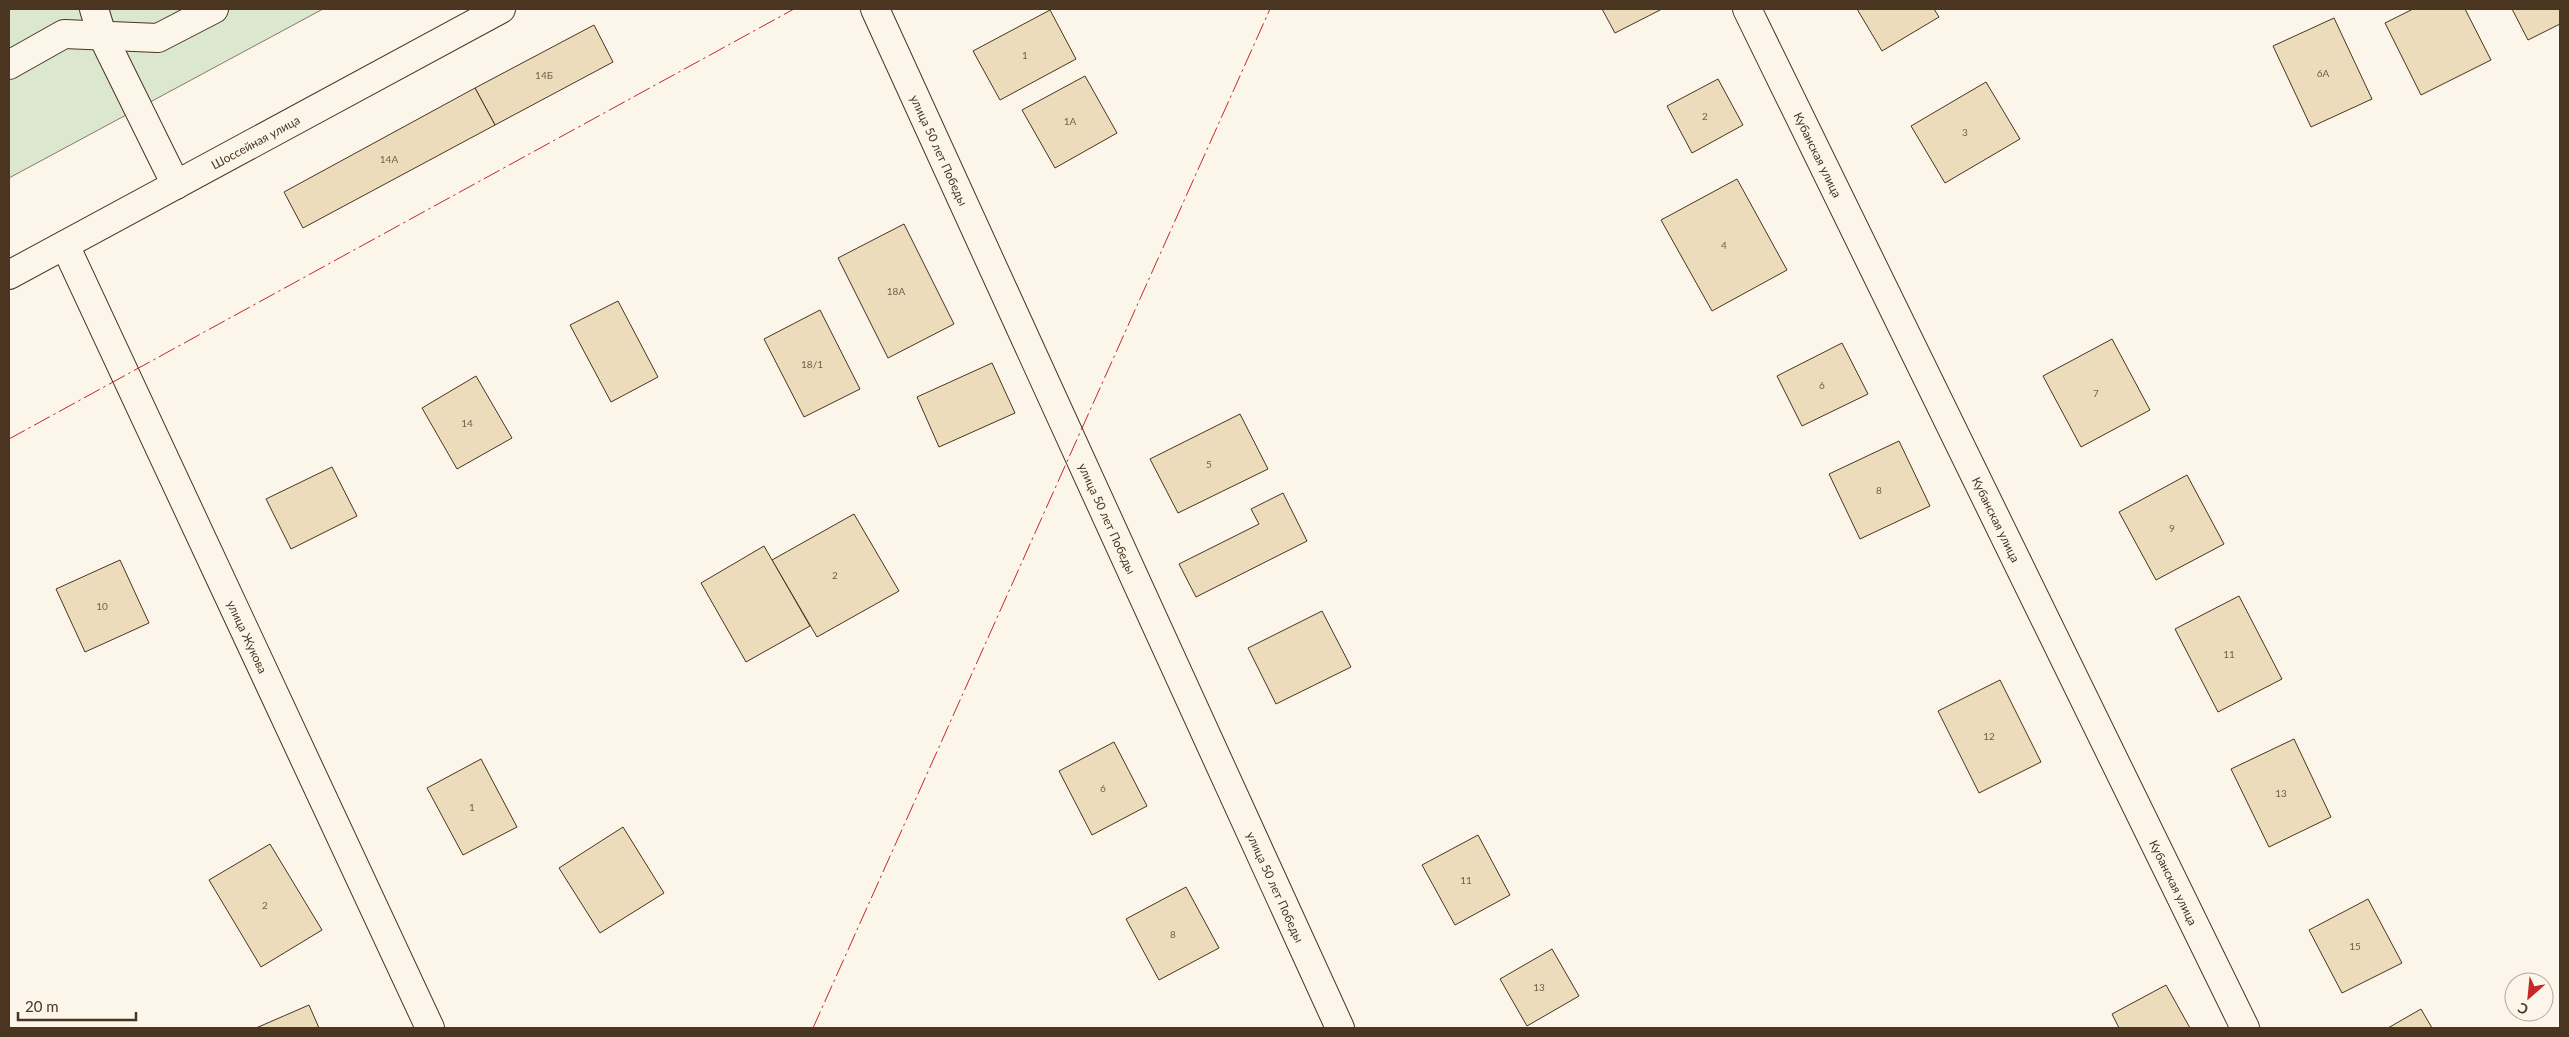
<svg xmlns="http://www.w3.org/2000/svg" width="2569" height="1037" font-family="Lato,sans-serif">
<rect width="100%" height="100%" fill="#fbf6e9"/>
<!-- green -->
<polygon fill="#dce7d0" stroke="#887966" points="9,9 323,9 9,178"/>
<!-- building -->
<g fill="#ecdcbc" stroke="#4a3520">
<polygon points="1602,9 1662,9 1615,33"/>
<polygon points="1857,9 1934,9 1939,17 1882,51"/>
<polygon points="2413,9 2465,9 2491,60 2421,95 2385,23"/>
<polygon points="2512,9 2560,9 2560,24 2528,40"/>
<polygon points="1050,10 1076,59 1000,100 973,51"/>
<polygon points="2334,18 2372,99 2311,127 2273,46"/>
<polygon points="594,25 613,62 495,125 475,88"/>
<polygon points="1085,76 1117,133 1055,168 1022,110"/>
<polygon points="1718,79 1743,125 1692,153 1667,106"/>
<polygon points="1986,82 2020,139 1945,183 1911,126"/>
<polygon points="475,88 495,125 303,228 284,192"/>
<polygon points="1737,179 1787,270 1712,311 1661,220"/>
<polygon points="904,224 954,324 888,358 838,258"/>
<polygon points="618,301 658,377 611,402 570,325"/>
<polygon points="820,310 860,389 804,417 764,339"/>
<polygon points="2112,339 2150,410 2081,447 2043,376"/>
<polygon points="1842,343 1868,394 1802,426 1777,376"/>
<polygon points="992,363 1015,413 939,447 917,397"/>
<polygon points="476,376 512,438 457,469 422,408"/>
<polygon points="1240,414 1268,469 1178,513 1150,459"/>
<polygon points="1899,441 1930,506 1860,539 1829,474"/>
<polygon points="332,467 357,516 291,549 266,499"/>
<polygon points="2187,475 2224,544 2156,580 2119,512"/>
<polygon points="1283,493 1307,541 1196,597 1179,564 1259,524 1251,509"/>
<polygon points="854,514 899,591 817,637 772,560"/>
<polygon points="764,546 810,626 746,662 701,583"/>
<polygon points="120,560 149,623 85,652 56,589"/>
<polygon points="2239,596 2282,679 2218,712 2175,629"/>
<polygon points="1322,611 1351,667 1276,704 1248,648"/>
<polygon points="2000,680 2041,762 1979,793 1938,711"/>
<polygon points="2294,739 2331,817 2269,847 2231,769"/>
<polygon points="1114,742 1147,806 1092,835 1059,771"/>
<polygon points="481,759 517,827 463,855 427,788"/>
<polygon points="623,827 664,893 600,933 559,868"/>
<polygon points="1478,835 1510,895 1455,925 1422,865"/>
<polygon points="270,844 322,930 261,967 209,880"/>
<polygon points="1186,887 1219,948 1159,980 1126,919"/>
<polygon points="2368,899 2402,963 2342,993 2309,930"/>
<polygon points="1552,949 1579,996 1527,1026 1500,979"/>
<polygon points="2166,985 2190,1028 2119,1028 2112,1014"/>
<polygon points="309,1005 319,1028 256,1028"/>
<polygon points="2421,1009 2432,1028 2388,1028"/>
</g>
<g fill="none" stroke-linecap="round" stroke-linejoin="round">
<defs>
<g id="minor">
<polyline points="94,9 102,35 176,185"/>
<path id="s1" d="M 875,9 L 1340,1028"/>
<path id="s2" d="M 1747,9 L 2245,1028"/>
<polyline points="9,65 64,34 158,38 214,9"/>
<path id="s3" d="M 65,245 L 430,1028"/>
</g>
<g id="secondary">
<path id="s4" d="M 9,275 L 501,9"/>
</g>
</defs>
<!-- minor casing -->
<use href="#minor" stroke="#4a3520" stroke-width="30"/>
<!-- secondary casing -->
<use href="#secondary" stroke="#4a3520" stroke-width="30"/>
<!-- minor -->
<use href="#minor" stroke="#fbf6e9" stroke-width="28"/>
<!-- secondary -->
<use href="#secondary" stroke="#fbf6e9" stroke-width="28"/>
<!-- power -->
<g stroke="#c62828" stroke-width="1" stroke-dasharray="18 4 2.5 4" stroke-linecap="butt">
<polyline points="9,439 794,9"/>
<polyline points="813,1028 1270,9"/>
</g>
</g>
<g text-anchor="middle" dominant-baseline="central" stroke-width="4" stroke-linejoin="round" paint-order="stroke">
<!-- number labels -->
<g font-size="10" fill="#725f47">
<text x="1025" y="55">1</text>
<text x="2323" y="73">6А</text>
<text x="544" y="75">14Б</text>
<text x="1705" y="116">2</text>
<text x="1070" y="121">1А</text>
<text x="1965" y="132">3</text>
<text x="389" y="159">14А</text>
<text x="1724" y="245">4</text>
<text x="896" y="291">18А</text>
<text x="812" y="364">18/1</text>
<text x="1822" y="385">6</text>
<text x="2096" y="393">7</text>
<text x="467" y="423">14</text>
<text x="1209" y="464">5</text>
<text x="1879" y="490">8</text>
<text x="2172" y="528">9</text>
<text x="835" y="575">2</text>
<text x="102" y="606">10</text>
<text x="2229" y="654">11</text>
<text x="1989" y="736">12</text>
<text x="1103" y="788">6</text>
<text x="2281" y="793">13</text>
<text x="472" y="807">1</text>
<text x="1466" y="880">11</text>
<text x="265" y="905">2</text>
<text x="1173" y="934">8</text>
<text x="2355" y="946">15</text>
<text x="1539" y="987">13</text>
</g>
<!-- street labels -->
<g font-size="12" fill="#4a3520" stroke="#fbf6e9">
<text stroke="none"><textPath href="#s4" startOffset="280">Шоссейная улица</textPath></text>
<text stroke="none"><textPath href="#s1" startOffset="155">улица 50 лет Победы</textPath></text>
<text stroke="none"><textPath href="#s2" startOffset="162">Кубанская улица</textPath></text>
<text stroke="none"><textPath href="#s1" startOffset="560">улица 50 лет Победы</textPath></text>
<text stroke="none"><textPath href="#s2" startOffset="568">Кубанская улица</textPath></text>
<text stroke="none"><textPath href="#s3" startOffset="432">улица Жукова</textPath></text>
<text stroke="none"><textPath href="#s2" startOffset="972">Кубанская улица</textPath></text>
<text stroke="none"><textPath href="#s1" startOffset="965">улица 50 лет Победы</textPath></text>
</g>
</g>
<!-- border -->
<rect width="2569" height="1037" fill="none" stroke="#4a3520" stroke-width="20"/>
<!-- north arrow -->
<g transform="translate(2529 997) rotate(207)"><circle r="24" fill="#fbf6e9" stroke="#b4a999"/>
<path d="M0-4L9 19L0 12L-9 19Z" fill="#c62828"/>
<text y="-8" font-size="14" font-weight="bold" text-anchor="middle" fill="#4a3520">С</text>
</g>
<!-- scale -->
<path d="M18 1012v8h118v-8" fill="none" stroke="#4a3520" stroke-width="2.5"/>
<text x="25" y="1012" font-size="15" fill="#4a3520" stroke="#fbf6e9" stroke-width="4" paint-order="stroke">20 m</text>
</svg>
